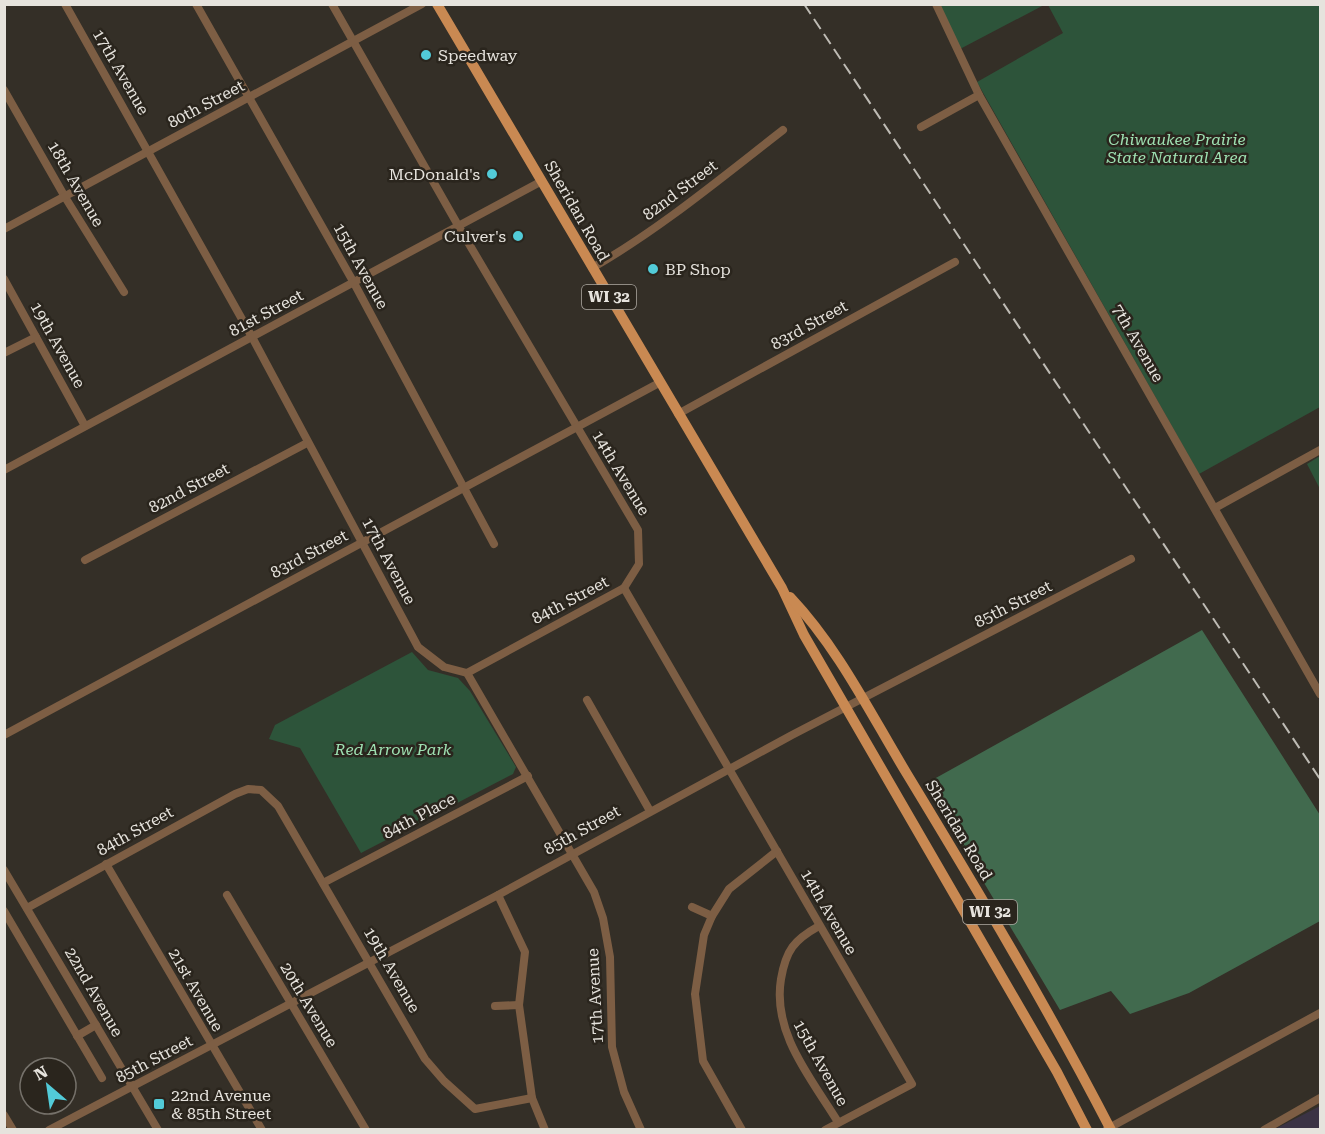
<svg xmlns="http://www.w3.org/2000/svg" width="1325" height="1134" font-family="'Roboto Serif',serif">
<rect width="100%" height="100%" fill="#342f27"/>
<!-- industrial -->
<polygon fill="#3b3344" points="1320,1106 1320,1129 1275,1129"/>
<!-- green -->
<g fill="#2d543a">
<polygon points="939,5 1044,5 960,49"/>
<polygon points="1048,5 1320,5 1320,407 1199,474 977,82 1063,33"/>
<polygon points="1320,456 1320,489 1307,464"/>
<polygon points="412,652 428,670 458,678 470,691 516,767 513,774 361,853 300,748 269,739 275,725"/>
</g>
<!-- forest -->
<polygon fill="#416a4e" points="1202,630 1320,815 1320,921 1189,993 1130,1014 1111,991 1060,1010 925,784"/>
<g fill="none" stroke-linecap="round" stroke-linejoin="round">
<!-- minor -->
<g stroke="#7d5e44" stroke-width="8">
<polyline points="65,4 252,337 418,647 444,667 467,673 594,892 603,918 610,957 612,1047 624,1092 641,1130"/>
<polyline points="196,4 354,283 494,544"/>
<polyline points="332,4 459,227 638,530 639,564 624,588 467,673"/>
<polyline points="936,4 979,95 1320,694"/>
<polyline points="4,90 65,197 124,292"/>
<polyline points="921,127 979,95"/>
<polyline points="4,229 422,4"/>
<path d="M 592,268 C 660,229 721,178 783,130"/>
<polyline points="4,279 85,426"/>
<polyline points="4,353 36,337"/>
<polyline points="678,414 955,262"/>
<polyline points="4,470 542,181"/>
<polyline points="1215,508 1320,450"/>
<polyline points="85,560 307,443"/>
<polyline points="624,588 912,1084 825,1130"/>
<polyline points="587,700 650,811"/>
<polyline points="4,735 659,383"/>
<polyline points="106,864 262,1130"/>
<polyline points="4,870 158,1130"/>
<polyline points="323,883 528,776"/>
<polyline points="227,895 366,1130"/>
<polyline points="498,895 525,952 519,1005 532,1098 545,1130"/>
<polyline points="692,907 712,916"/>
<polyline points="27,908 235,794 248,789 261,790 278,806 425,1059 444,1081 475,1109 532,1098"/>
<polyline points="4,911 102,1078"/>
<path d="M 819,926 C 794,940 786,950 781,979 C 772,1033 811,1078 838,1122"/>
<polyline points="495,1006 519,1005"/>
<polyline points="77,1036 96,1025"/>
<polyline points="4,1115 13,1130"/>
<polyline points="1107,1129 1320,1013"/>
<polyline points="49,1130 498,895 792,735 1131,559"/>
<polyline points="742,1130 703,1061 695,994 704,935 712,916 729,889 777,851"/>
<polyline points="1264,1130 1320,1098"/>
</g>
<!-- major -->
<g stroke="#c98952" stroke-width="10">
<polyline points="437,4 782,588 804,635 1057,1072 1087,1130"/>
<path d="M 790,597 C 839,649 870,713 907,774 C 978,891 1048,1008 1111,1130"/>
</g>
<!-- rail -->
<polyline stroke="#bebbb4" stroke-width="2" stroke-dasharray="12 6" stroke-linecap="butt" points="804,4 1320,779"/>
</g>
<!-- markers -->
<g fill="#52cbd8" stroke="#2a251d" stroke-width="2">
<circle cx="426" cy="55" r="6"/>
<circle cx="492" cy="174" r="6"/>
<circle cx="518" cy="236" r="6"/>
<circle cx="653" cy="269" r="6"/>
<rect x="153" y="1098" width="12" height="12" rx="3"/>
</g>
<g text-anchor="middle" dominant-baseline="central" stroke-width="5" stroke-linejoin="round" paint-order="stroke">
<!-- shield labels -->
<g fill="#2a251d" stroke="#aeaaa3" stroke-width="1.5">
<rect x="582" y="285" width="54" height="24" rx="4.5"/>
<rect x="963" y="900" width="54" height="24" rx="4.5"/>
</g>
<g font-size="15" font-weight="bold" fill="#e6e3dd">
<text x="609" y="297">WI 32</text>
<text x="990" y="912">WI 32</text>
</g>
<!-- poi labels -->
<g font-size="16" fill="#e6e3dd" stroke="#2a251d" text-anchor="start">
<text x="438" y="55">Speedway</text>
<text x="480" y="174" text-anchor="end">McDonald's</text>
<text x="506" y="236" text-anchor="end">Culver's</text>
<text x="665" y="269">BP Shop</text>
<text x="171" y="1095">22nd Avenue<tspan x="171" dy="18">&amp; 85th Street</tspan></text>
</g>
<!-- street labels -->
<g font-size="16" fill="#e6e3dd" stroke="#2a251d">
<text transform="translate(121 72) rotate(60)">17th Avenue</text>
<text transform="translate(206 104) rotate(-28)">80th Street</text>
<text transform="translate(76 184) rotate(60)">18th Avenue</text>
<text transform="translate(680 190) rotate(-37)">82nd Street</text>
<text transform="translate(577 211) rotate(60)">Sheridan Road</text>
<text transform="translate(361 266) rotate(61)">15th Avenue</text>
<text transform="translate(266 313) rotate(-28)">81st Street</text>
<text transform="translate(809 325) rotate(-29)">83rd Street</text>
<text transform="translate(1138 343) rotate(60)">7th Avenue</text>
<text transform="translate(58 345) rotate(61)">19th Avenue</text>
<text transform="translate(621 473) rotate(59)">14th Avenue</text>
<text transform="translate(189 488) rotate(-28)">82nd Street</text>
<text transform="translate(309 554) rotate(-28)">83rd Street</text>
<text transform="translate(389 561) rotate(62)">17th Avenue</text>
<text transform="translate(570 600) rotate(-28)">84th Street</text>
<text transform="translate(1013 604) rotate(-27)">85th Street</text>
<text transform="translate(419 816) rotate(-28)">84th Place</text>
<text transform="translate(582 830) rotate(-29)">85th Street</text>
<text transform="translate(959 830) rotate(59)">Sheridan Road</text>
<text transform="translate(135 831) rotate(-29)">84th Street</text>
<text transform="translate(829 912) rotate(60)">14th Avenue</text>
<text transform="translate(392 970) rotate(60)">19th Avenue</text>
<text transform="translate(196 990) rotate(60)">21st Avenue</text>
<text transform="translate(94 992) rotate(60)">22nd Avenue</text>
<text transform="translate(595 996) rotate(-93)">17th Avenue</text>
<text transform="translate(309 1005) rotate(59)">20th Avenue</text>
<text transform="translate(154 1059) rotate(-28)">85th Street</text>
<text transform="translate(821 1063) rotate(61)">15th Avenue</text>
</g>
<!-- park labels -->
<g font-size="16" font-style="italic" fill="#9ee1b2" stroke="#2a251d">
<text x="1177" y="139">Chiwaukee Prairie<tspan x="1177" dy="18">State Natural Area</tspan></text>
<text x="393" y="749">Red Arrow Park</text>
</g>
</g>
<!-- border -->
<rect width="1325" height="1134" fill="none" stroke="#e6e3dd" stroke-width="12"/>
<!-- north arrow -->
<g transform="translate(48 1086) rotate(331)"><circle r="28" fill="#2a251d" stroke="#75716a" stroke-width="1.5"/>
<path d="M0-4.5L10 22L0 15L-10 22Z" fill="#52cbd8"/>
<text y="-9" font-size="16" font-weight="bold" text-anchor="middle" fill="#e6e3dd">N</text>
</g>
</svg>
